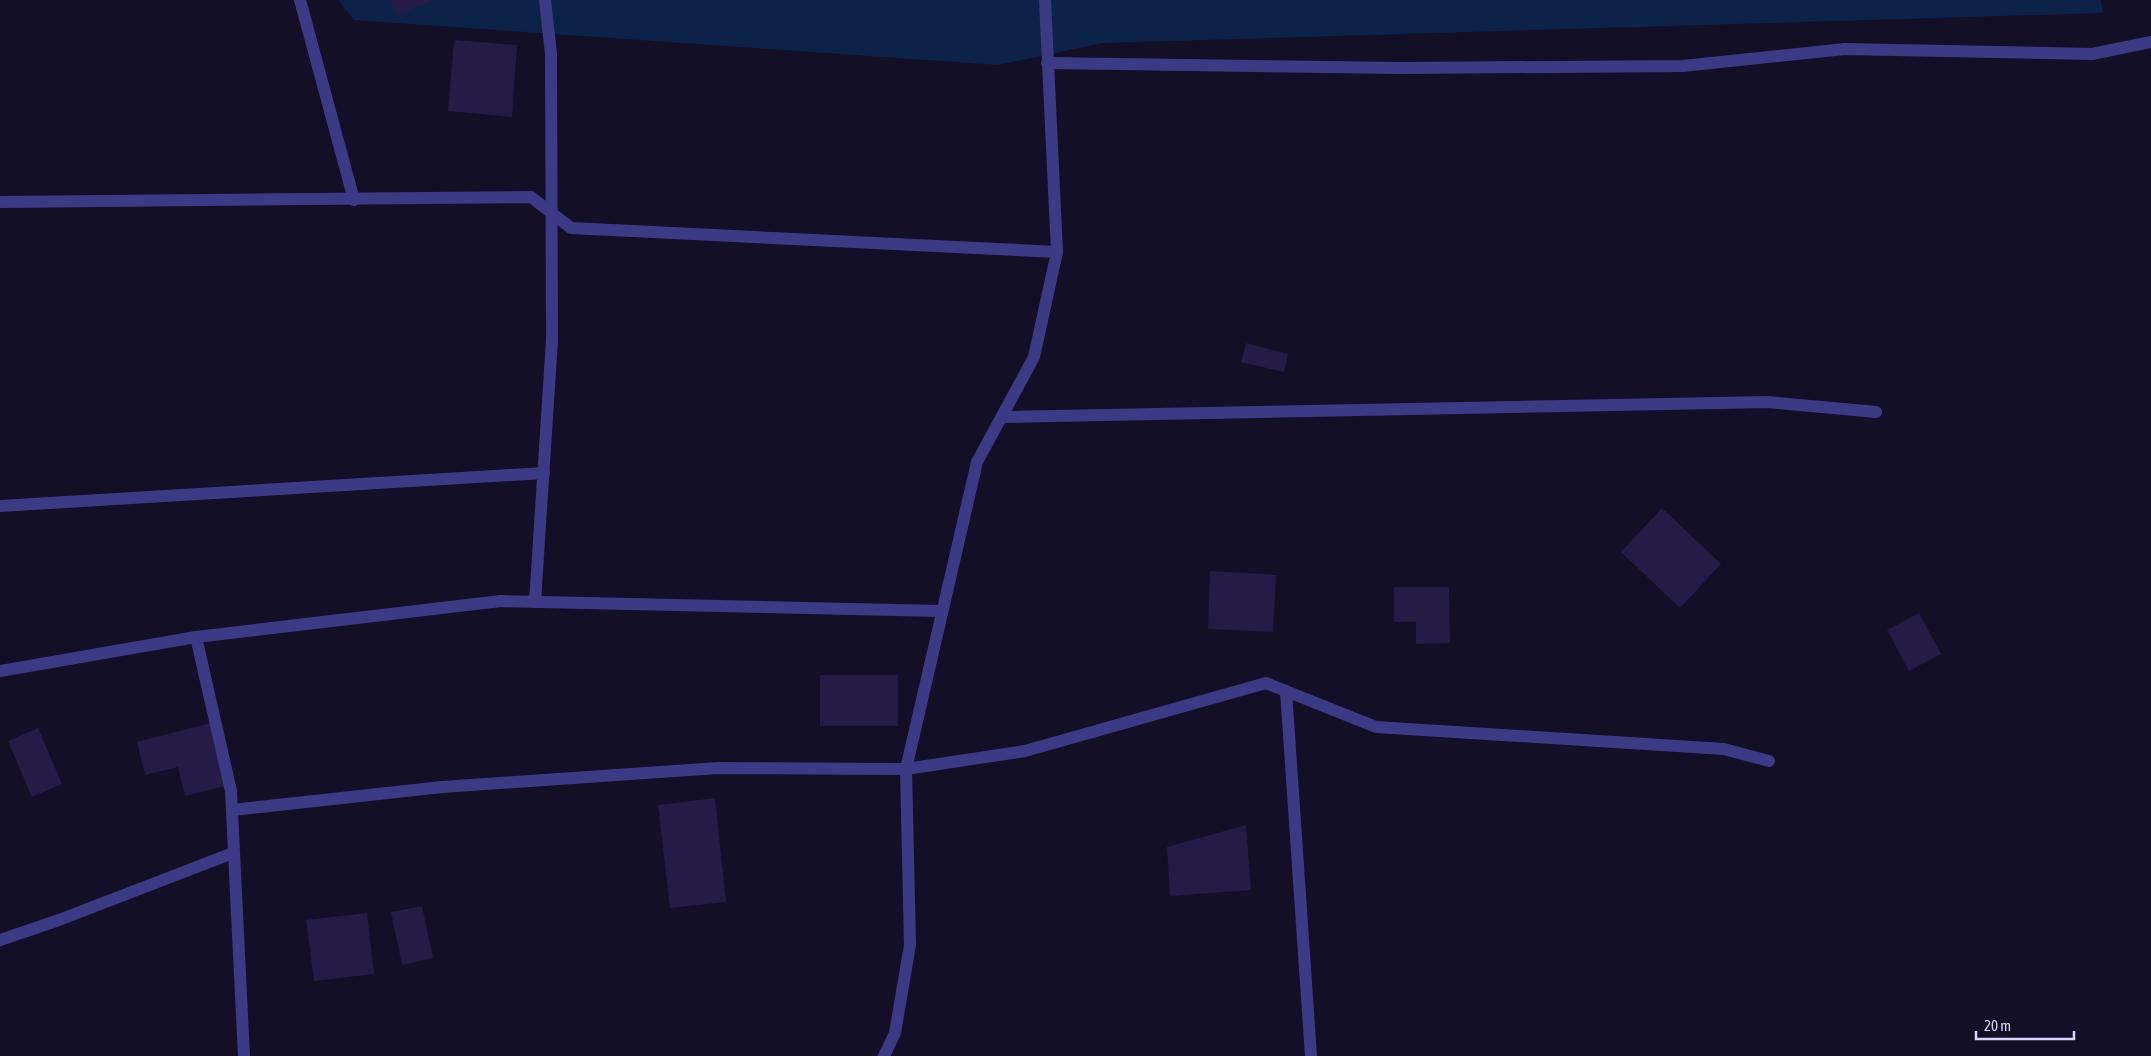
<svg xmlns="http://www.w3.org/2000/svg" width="2151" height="1056" font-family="'Asap Condensed',sans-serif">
<rect width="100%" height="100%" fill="#130f26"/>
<!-- water -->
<polygon fill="#0c2248" points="338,0 2101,0 2103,13 1103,43 998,65 354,20"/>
<!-- building -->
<g fill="#241b47">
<polygon points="390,0 433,0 397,16"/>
<polygon points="454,40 517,45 512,117 448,111"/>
<polygon points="1246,343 1288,354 1284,372 1241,362"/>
<polygon points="1662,508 1721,564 1680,608 1621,552"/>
<polygon points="1210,571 1276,575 1273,632 1208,629"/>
<polygon points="1394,587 1449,587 1450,643 1416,644 1416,622 1394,622"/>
<polygon points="1919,613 1941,654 1909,671 1887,630"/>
<rect x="820" y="675" width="78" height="51"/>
<polygon points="210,723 226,786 185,796 178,767 145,775 137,742"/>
<polygon points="38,728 62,784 32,797 8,741"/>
<polygon points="715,798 726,902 670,908 658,805"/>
<polygon points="1246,825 1251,890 1170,896 1167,847"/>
<polygon points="422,906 433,958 402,965 391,912"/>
<polygon points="367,913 374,974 314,981 306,920"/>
</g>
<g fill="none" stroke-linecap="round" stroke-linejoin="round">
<!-- minor -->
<g stroke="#3d3a85" stroke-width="12">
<polyline points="300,0 354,200"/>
<polyline points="1047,63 1401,68 1683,66 1845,49 2092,54 2151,42"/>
<polyline points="0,202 531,197 571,228 1057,252"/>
<polyline points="1002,417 1768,402 1876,412"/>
<polyline points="0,506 544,473"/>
<polyline points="535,602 552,340 551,54 545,0"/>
<polyline points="196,637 231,791 244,1056"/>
<polyline points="0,671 196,637 501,601 941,611"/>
<polyline points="1286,691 1311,1056"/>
<polyline points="232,810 442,787 718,768 906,769 1025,751 1266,683 1376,727 1724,749 1769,761"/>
<polyline points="0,940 59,920 233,853"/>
<polyline points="884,1056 895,1033 910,945 906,769 977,462 1034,357 1057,252 1045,0"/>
</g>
</g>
<!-- scale -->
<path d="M1976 1031v8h98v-8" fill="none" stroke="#d9d4ff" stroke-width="2.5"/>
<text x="1984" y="1031" font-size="15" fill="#d9d4ff" stroke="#130f26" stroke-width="4" paint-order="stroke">20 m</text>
</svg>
